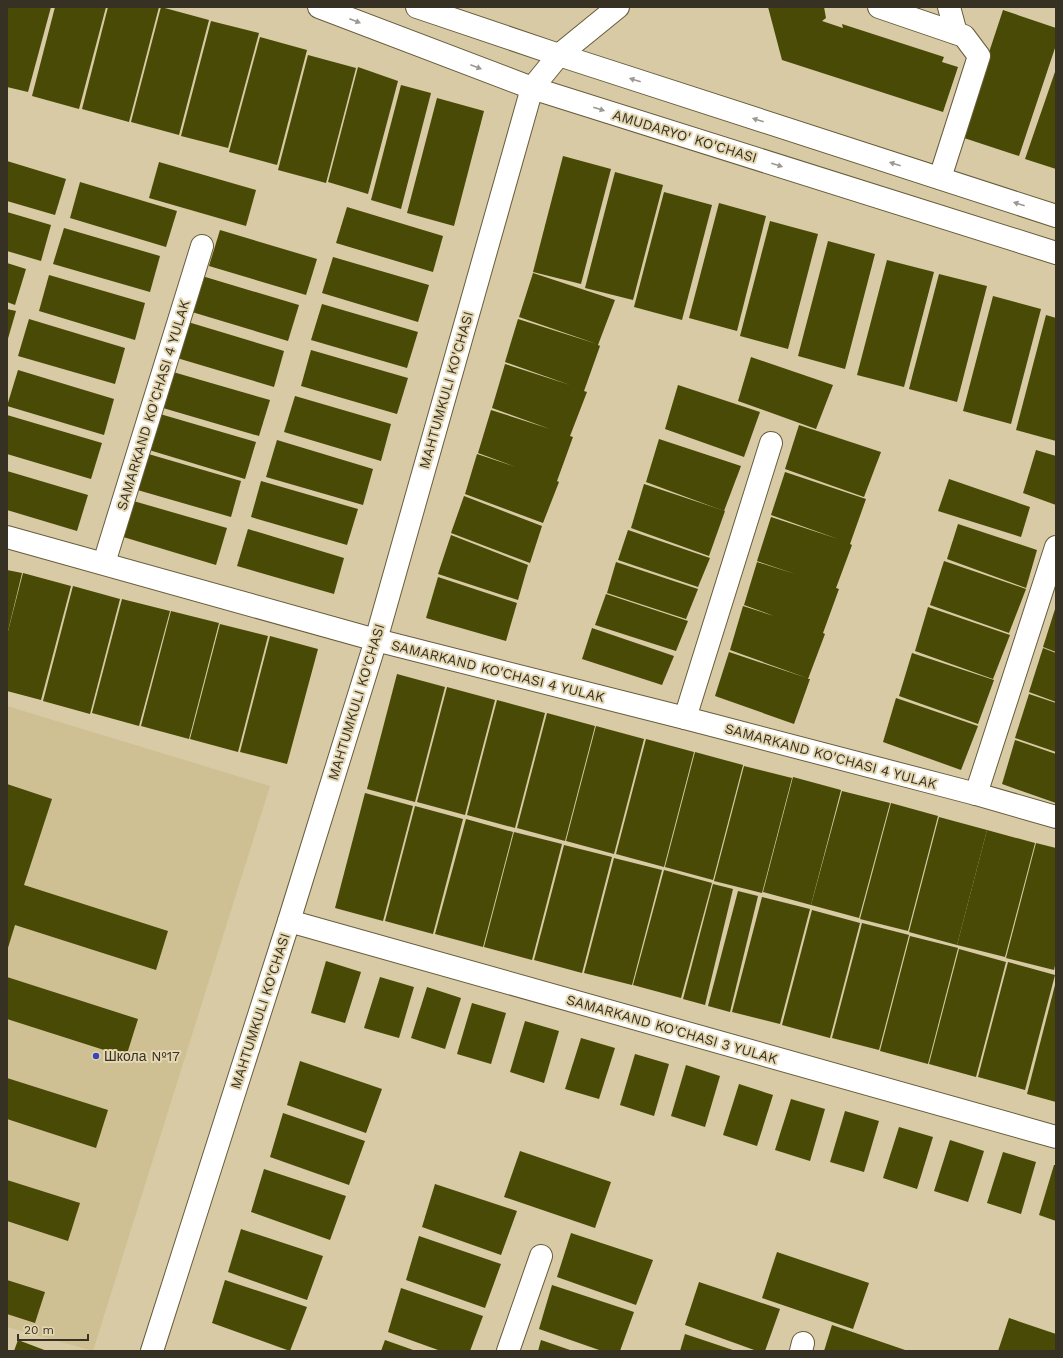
<svg xmlns="http://www.w3.org/2000/svg" width="1063" height="1358" font-family="'Work Sans',sans-serif">
<rect width="100%" height="100%" fill="#d7caa5"/>
<!-- built -->
<polygon fill="#cfc094" points="7,706 270,786 93,1351 7,1327"/>
<!-- building -->
<g fill="#484a05">
<polygon points="7,7 51,7 28,92 7,87"/>
<polygon points="55,7 106,7 79,109 32,96"/>
<polygon points="108,7 159,7 129,122 82,109"/>
<polygon points="161,7 209,20 179,135 131,122"/>
<polygon points="768,7 824,7 826,18 822,21 843,28 842,24 944,57 942,62 958,67 943,112 782,60"/>
<polygon points="1003,10 1056,28 1056,45 1019,156 961,137"/>
<polygon points="211,21 259,33 228,148 181,136"/>
<polygon points="260,37 307,50 277,165 229,152"/>
<polygon points="308,55 356,68 326,183 278,170"/>
<polygon points="358,67 398,81 368,194 328,182"/>
<polygon points="1056,69 1056,169 1025,159"/>
<polygon points="401,85 431,93 401,209 371,200"/>
<polygon points="437,98 484,111 454,226 407,213"/>
<polygon points="563,156 611,169 581,284 533,272"/>
<polygon points="7,161 66,179 55,215 7,201"/>
<polygon points="159,162 256,190 246,226 149,198"/>
<polygon points="615,172 663,185 633,300 585,288"/>
<polygon points="80,182 177,211 166,247 70,218"/>
<polygon points="664,192 712,205 682,320 634,307"/>
<polygon points="719,203 766,216 737,331 689,318"/>
<polygon points="347,207 443,236 433,272 336,243"/>
<polygon points="7,212 51,225 41,261 7,251"/>
<polygon points="770,221 818,234 788,349 740,336"/>
<polygon points="64,228 160,256 150,292 53,264"/>
<polygon points="220,230 317,259 306,295 209,266"/>
<polygon points="828,241 875,254 845,369 798,356"/>
<polygon points="333,257 429,285 418,322 322,293"/>
<polygon points="887,260 934,272 904,387 857,375"/>
<polygon points="7,263 26,269 15,305 7,302"/>
<polygon points="533,273 615,300 598,345 600,346 584,391 587,392 570,436 573,437 557,481 559,482 543,523 465,494 477,454 516,467 478,453 491,410 550,429 492,408 505,364 570,385 505,362 518,319 597,344 519,317"/>
<polygon points="939,274 987,286 957,402 909,389"/>
<polygon points="49,275 145,303 135,340 39,311"/>
<polygon points="202,276 299,305 288,341 192,312"/>
<polygon points="993,296 1041,309 1011,424 963,411"/>
<polygon points="322,304 418,332 407,368 311,340"/>
<polygon points="7,309 16,311 7,342"/>
<polygon points="1046,315 1056,318 1056,441 1016,430"/>
<polygon points="29,319 125,348 115,384 18,356"/>
<polygon points="188,322 284,351 274,387 177,358"/>
<polygon points="311,350 408,378 397,414 301,386"/>
<polygon points="751,357 833,385 816,429 738,401"/>
<polygon points="18,370 114,399 104,435 7,406"/>
<polygon points="173,372 270,400 259,436 163,408"/>
<polygon points="678,385 760,412 744,457 665,429"/>
<polygon points="295,396 391,424 381,461 284,432"/>
<polygon points="160,414 256,442 245,479 149,450"/>
<polygon points="7,415 102,443 91,479 7,454"/>
<polygon points="799,425 881,452 864,497 785,469"/>
<polygon points="659,439 741,466 724,511 646,482"/>
<polygon points="277,440 373,469 363,505 266,477"/>
<polygon points="1036,450 1056,456 1056,505 1023,493"/>
<polygon points="145,453 241,481 231,517 134,489"/>
<polygon points="7,471 88,495 77,531 7,510"/>
<polygon points="785,472 866,499 850,544 852,545 836,588 839,589 823,633 825,634 808,679 810,679 794,724 715,696 729,652 807,678 730,650 743,606 774,616 744,605 757,562 795,574 757,561 771,517 838,539 771,515"/>
<polygon points="949,479 1030,507 1021,537 938,511"/>
<polygon points="261,481 358,509 347,545 251,517"/>
<polygon points="644,484 725,511 709,556 631,528"/>
<polygon points="464,496 542,526 530,563 451,533"/>
<polygon points="130,500 227,528 216,565 120,536"/>
<polygon points="958,524 1037,550 1026,588 947,559"/>
<polygon points="248,529 344,558 334,594 237,566"/>
<polygon points="628,530 710,558 698,587 618,560"/>
<polygon points="451,535 528,565 518,600 438,574"/>
<polygon points="944,561 1026,589 1009,633 930,605"/>
<polygon points="616,562 698,589 686,619 607,593"/>
<polygon points="7,570 22,573 8,631 7,631"/>
<polygon points="23,573 71,586 41,700 7,691 7,635"/>
<polygon points="438,577 517,603 506,641 426,618"/>
<polygon points="73,586 120,599 90,714 43,701"/>
<polygon points="606,594 688,621 676,651 595,625"/>
<polygon points="122,599 170,611 139,726 92,713"/>
<polygon points="1056,606 1056,652 1043,647"/>
<polygon points="928,607 1010,635 993,679 915,651"/>
<polygon points="171,611 219,623 189,739 141,726"/>
<polygon points="220,624 268,636 238,752 190,739"/>
<polygon points="592,628 674,656 662,685 582,659"/>
<polygon points="270,636 318,649 287,764 240,752"/>
<polygon points="1043,648 1056,653 1056,702 1029,692"/>
<polygon points="912,653 994,680 978,724 899,696"/>
<polygon points="397,674 445,687 415,802 367,789"/>
<polygon points="447,687 495,700 465,815 417,802"/>
<polygon points="1029,694 1056,703 1056,752 1015,738"/>
<polygon points="896,698 978,726 961,770 883,742"/>
<polygon points="497,700 545,713 515,828 467,815"/>
<polygon points="547,713 595,726 565,841 517,828"/>
<polygon points="596,726 644,739 614,854 566,841"/>
<polygon points="646,739 694,752 664,867 616,854"/>
<polygon points="1015,740 1056,754 1056,803 1002,784"/>
<polygon points="695,752 743,765 713,880 665,867"/>
<polygon points="744,766 792,778 762,893 714,881"/>
<polygon points="793,777 841,790 811,905 763,892"/>
<polygon points="7,784 52,799 24,885 168,931 156,970 15,925 7,951"/>
<polygon points="842,791 890,803 859,918 811,905"/>
<polygon points="365,793 413,806 383,921 335,908"/>
<polygon points="891,803 938,816 908,931 860,919"/>
<polygon points="415,806 463,819 433,934 385,921"/>
<polygon points="939,817 987,830 957,945 909,932"/>
<polygon points="466,819 513,832 483,947 435,934"/>
<polygon points="987,830 1035,843 1005,957 957,945"/>
<polygon points="514,832 562,844 532,960 484,947"/>
<polygon points="1036,843 1056,848 1056,961 1054,970 1006,958"/>
<polygon points="564,845 612,857 582,973 534,960"/>
<polygon points="614,858 662,870 632,985 584,973"/>
<polygon points="664,870 712,883 681,998 633,985"/>
<polygon points="713,884 733,889 705,1005 683,999"/>
<polygon points="738,891 758,896 730,1012 708,1006"/>
<polygon points="762,897 810,909 780,1024 732,1012"/>
<polygon points="812,910 860,923 830,1038 782,1025"/>
<polygon points="862,923 909,935 879,1050 832,1038"/>
<polygon points="910,936 958,948 928,1064 880,1051"/>
<polygon points="959,949 1006,962 976,1077 929,1064"/>
<polygon points="326,961 361,972 345,1023 311,1013"/>
<polygon points="1008,962 1055,975 1025,1090 978,1077"/>
<polygon points="7,977 138,1019 126,1057 7,1019"/>
<polygon points="380,977 414,987 399,1038 364,1028"/>
<polygon points="1055,985 1056,985 1056,1102 1027,1094"/>
<polygon points="427,987 461,998 445,1049 411,1038"/>
<polygon points="472,1003 506,1013 491,1064 457,1054"/>
<polygon points="525,1021 559,1031 544,1083 510,1072"/>
<polygon points="581,1038 615,1048 599,1099 565,1089"/>
<polygon points="635,1054 669,1064 654,1116 620,1105"/>
<polygon points="300,1061 382,1089 366,1133 287,1105"/>
<polygon points="686,1065 720,1076 705,1127 671,1116"/>
<polygon points="7,1078 108,1110 96,1148 7,1119"/>
<polygon points="739,1084 773,1095 757,1146 723,1135"/>
<polygon points="791,1099 825,1109 810,1161 775,1150"/>
<polygon points="845,1111 879,1121 864,1172 830,1162"/>
<polygon points="283,1113 365,1141 349,1185 270,1157"/>
<polygon points="899,1127 933,1137 917,1189 883,1178"/>
<polygon points="950,1140 984,1151 968,1202 934,1191"/>
<polygon points="520,1151 611,1182 595,1228 504,1197"/>
<polygon points="1003,1152 1036,1162 1021,1214 987,1203"/>
<polygon points="1054,1165 1056,1165 1056,1221 1039,1215"/>
<polygon points="264,1169 346,1196 330,1240 251,1212"/>
<polygon points="7,1180 80,1203 68,1241 7,1221"/>
<polygon points="435,1184 517,1211 501,1255 422,1227"/>
<polygon points="241,1229 323,1256 307,1300 228,1272"/>
<polygon points="571,1233 653,1260 636,1305 557,1277"/>
<polygon points="419,1236 501,1264 485,1308 406,1280"/>
<polygon points="777,1252 869,1283 853,1329 762,1298"/>
<polygon points="7,1280 45,1292 35,1323 7,1314"/>
<polygon points="225,1280 307,1307 290,1351 212,1323"/>
<polygon points="699,1282 780,1309 765,1351 757,1351 685,1325"/>
<polygon points="552,1285 634,1312 620,1351 602,1351 539,1329"/>
<polygon points="401,1288 483,1316 470,1351 441,1351 388,1332"/>
<polygon points="1009,1318 1056,1334 1056,1351 998,1351"/>
<polygon points="832,1325 908,1351 824,1351"/>
<polygon points="685,1334 736,1351 680,1351"/>
<polygon points="18,1340 47,1351 14,1351"/>
<polygon points="385,1340 416,1351 381,1351"/>
<polygon points="541,1340 573,1351 538,1351"/>
</g>
<g fill="none" stroke-linecap="round" stroke-linejoin="round">
<defs>
<g id="minor">
<polyline points="319,7 532,88 1056,253"/>
<polyline points="417,7 559,55 1056,216"/>
<polyline points="879,7 964,36 979,56 940,178"/>
<polyline points="949,7 956,33"/>
<polyline points="7,537 376,640 685,718 976,794 1056,817"/>
<polyline points="104,563 202,246"/>
<polyline points="685,718 771,443"/>
<polyline points="976,794 1056,547"/>
<polyline points="289,921 1056,1137"/>
<polyline points="152,1351 289,921 376,640 532,88 559,55 618,7"/>
<polyline points="508,1351 541,1256"/>
<polyline points="801,1351 803,1343"/>
</g>
</defs>
<!-- minor casing -->
<use href="#minor" stroke="#685c3b" stroke-width="24"/>
<!-- minor -->
<use href="#minor" stroke="#fff" stroke-width="22"/>
</g>
<!-- one-way arrows -->
<defs><path id="oneway-solid" d="M-6-.8H1V-3.2L6.5 0L1 3.2V.8H-6Z"/></defs>
<g fill="#9a9891">
<use href="#oneway-solid" transform="translate(355 21) rotate(21)"/>
<use href="#oneway-solid" transform="translate(476 67) rotate(21)"/>
<use href="#oneway-solid" transform="translate(635 80) rotate(-162)"/>
<use href="#oneway-solid" transform="translate(599 109) rotate(17)"/>
<use href="#oneway-solid" transform="translate(758 120) rotate(-162)"/>
<use href="#oneway-solid" transform="translate(895 164) rotate(-162)"/>
<use href="#oneway-solid" transform="translate(777 165) rotate(17)"/>
<use href="#oneway-solid" transform="translate(1019 204) rotate(-162)"/>
</g>
<!-- markers -->
<circle fill="#3647b9" stroke="#e4d7b2" stroke-width="1.5" cx="96" cy="1056" r="4"/>
<g text-anchor="middle" dominant-baseline="central" stroke-width="4" stroke-linejoin="round" paint-order="stroke">
<!-- street labels -->
<g font-size="14" fill="#363123" stroke="#e4d7b2">
<text transform="translate(685 136) rotate(17)">AMUDARYO' KO'CHASI</text>
<text transform="translate(446 390) rotate(-74)">MAHTUMKULI KO'CHASI</text>
<text transform="translate(153 405) rotate(-73)">SAMARKAND KO'CHASI 4 YULAK</text>
<text transform="translate(498 671) rotate(14)">SAMARKAND KO'CHASI 4 YULAK</text>
<text transform="translate(356 702) rotate(-73)">MAHTUMKULI KO'CHASI</text>
<text transform="translate(831 756) rotate(15)">SAMARKAND KO'CHASI 4 YULAK</text>
<text transform="translate(260 1011) rotate(-72)">MAHTUMKULI KO'CHASI</text>
<text transform="translate(672 1029) rotate(16)">SAMARKAND KO'CHASI 3 YULAK</text>
</g>
<!-- poi labels -->
<g font-size="14" fill="#363123" stroke="#e4d7b2" text-anchor="start">
<text x="104" y="1056">Школа №17</text>
</g>
</g>
<!-- border -->
<rect width="1063" height="1358" fill="none" stroke="#363123" stroke-width="16"/>
<!-- scale -->
<path d="M18 1334v6h70v-6" fill="none" stroke="#363123" stroke-width="2"/>
<text x="24" y="1334" font-size="12" fill="#363123" stroke="#e4d7b2" stroke-width="3" paint-order="stroke">20 m</text>
</svg>
